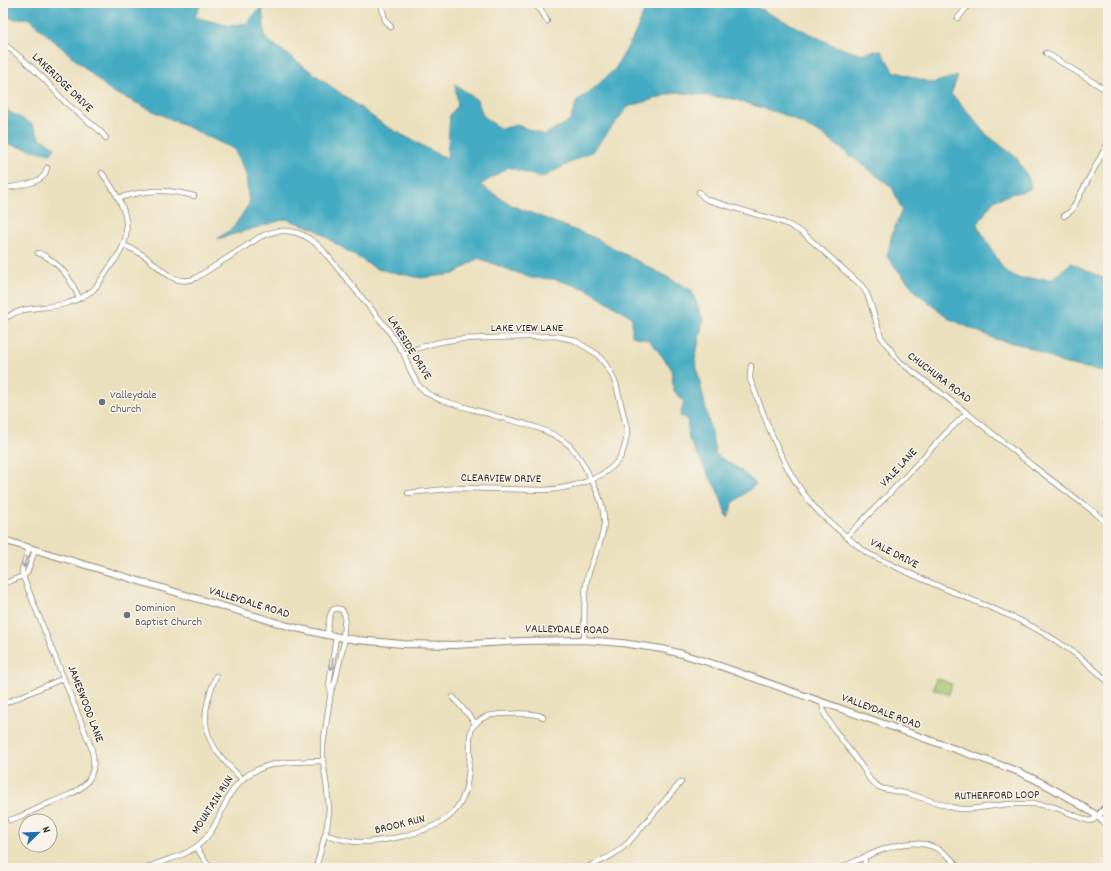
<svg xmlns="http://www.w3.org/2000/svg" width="1111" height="871" font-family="Dekko,sans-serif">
<rect width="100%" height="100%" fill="#f7f3e8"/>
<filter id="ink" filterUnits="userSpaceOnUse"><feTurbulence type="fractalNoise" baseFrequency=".025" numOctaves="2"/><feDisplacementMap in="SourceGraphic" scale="8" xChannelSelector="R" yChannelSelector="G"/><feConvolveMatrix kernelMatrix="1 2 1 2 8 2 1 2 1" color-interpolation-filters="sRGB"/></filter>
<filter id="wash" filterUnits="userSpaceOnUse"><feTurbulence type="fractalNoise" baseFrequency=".012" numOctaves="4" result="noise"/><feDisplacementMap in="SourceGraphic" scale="16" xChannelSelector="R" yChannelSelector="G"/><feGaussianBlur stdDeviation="0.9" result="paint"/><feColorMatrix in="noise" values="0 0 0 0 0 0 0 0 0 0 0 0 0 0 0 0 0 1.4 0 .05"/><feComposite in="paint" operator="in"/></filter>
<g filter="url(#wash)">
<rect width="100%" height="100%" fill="#ebe0be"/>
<!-- pitch -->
<polygon fill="#a2c169" stroke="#66764a" points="936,678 952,684 949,695 933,689"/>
<!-- water -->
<g fill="#42aac2" stroke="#366a76">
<polygon points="3,3 204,3 199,8 195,17 230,26 247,23 262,6 265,38 384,125 447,159 450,115 458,105 455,84 477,100 484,117 501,129 517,125 544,135 570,121 577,100 591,91 615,69 634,36 646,7 646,3 748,3 835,46 859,54 881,50 893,71 932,83 958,76 951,94 969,113 987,135 1016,157 1030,181 1030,190 1011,194 993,201 977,225 1004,270 1018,278 1052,279 1071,263 1107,280 1108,279 1108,375 1102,371 1062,363 1026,346 995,339 950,319 917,293 887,257 892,234 902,210 892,187 823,135 785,115 733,99 676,92 628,107 593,151 541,178 509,167 480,185 513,206 595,238 691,290 703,319 695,360 716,455 739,469 756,484 733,503 728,518 718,492 689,440 687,419 680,416 684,402 674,391 671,368 662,356 649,340 632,336 632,317 587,289 554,279 531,278 478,258 454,274 421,278 377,269 336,244 315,229 286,219 217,239 233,228 249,204 246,173 234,149 111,91 28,18 14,19 3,15"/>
<polygon points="3,99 8,111 32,124 40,138 55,147 51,154 3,143"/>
</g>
</g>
<g filter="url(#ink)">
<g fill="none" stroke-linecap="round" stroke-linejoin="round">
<defs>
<g id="minor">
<polyline points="381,3 385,20 391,27"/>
<polyline points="532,3 541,10 547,21"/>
<polyline points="958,18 970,3"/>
<polyline points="3,43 26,62 45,80 66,103 100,131 106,138"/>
<polyline points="1046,53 1108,91"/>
<path d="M 3,188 C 13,187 39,184 45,174 C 46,172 46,170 47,168"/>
<polyline points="699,192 703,197 708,200 779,221 789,225 803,233 842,268 862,286 867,294 870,302 881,337 899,361 967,413 1033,466 1094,512 1108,524"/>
<path d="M 118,198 C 146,190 166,188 194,196"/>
<polyline points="1064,216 1071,211 1074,206 1108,143"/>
<path d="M 124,245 C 130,248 137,251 143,255 C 160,266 173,288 196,278 L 260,237 C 284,225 304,231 322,249 L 386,327 L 404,354 L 410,370 L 418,385 L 428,394 L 441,400 C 460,406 479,411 499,417 C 522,423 550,429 569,445 C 579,455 586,468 592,481 C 599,494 605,508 604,524 C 603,543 591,560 587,579 C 583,599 585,620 584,640"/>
<path d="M 38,253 C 43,254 47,257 51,260 C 67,272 71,281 79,298"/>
<path d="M 3,320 C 22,304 46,310 68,303 C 75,301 89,294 94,289 C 99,284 103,277 107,271 C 112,263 120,255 123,246 C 134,219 117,193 102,173"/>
<path d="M 404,354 C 421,346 440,341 459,339 L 556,336 L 574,340 L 597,354 L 606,365 L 611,373 L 616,384 L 627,429 C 627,438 625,447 621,456 C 607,480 568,489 543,490 L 457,488 L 408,493"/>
<path d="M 751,366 L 750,376 L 750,379 C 767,422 781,467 811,503 C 821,516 834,526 846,536 C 853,542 860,548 867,553 C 873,556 880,559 886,562 C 929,584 975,600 1019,620 C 1052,636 1082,656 1108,682"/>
<polyline points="1106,422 1108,422"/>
<polyline points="846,537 887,496 946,433 967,413"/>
<polyline points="3,584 23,576 27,573 35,550"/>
<path d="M 327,635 C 328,629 329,611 334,609 C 337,608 339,609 341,609 L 345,615 L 343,638"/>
<path d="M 216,676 C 196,726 205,743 242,779"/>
<polyline points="331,691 329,685 336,637"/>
<polyline points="453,697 476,724"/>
<polyline points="822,702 824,713 833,728 863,768 870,780 875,784 879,787 884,789 909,794 951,807 960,809 971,809 1008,804 1036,804 1054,807 1089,821 1093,820 1098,816"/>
<polyline points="3,704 64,678"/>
<path d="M 10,820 C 23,816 35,810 47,804 C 76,793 102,784 91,747 L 22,574 L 22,570 L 29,548"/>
<path d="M 326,835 C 336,837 347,842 359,842 C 374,843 389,839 404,836 C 430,829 456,821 465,792 C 469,779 469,766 470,753 C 470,746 469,738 471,731 C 472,725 480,719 485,717 C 494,713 536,712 543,717"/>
<polyline points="196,847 210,868"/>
<polyline points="864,857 866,868"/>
<path d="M 147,868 C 166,858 185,858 202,842 C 214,831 220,814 227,800 C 247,760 283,762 323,761"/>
<polyline points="316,868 327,827 329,809 327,789 323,761 323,745 331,691 335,682 345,638"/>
<path d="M 586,868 C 603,860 614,856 628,843 L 681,782"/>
<path d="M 840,868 C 880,851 925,822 959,868"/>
</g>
<polyline id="tertiary" points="1098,816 1108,805"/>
<path id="secondary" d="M 3,540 L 288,626 L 327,635 L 357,640 L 403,644 L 454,645 L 522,641 L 584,640 L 622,643 L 662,649 L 682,654 L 720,666 L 1014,770 C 1044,782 1070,798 1096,815 C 1100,818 1104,822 1108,825"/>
</defs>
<!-- minor casing -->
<use href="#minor" stroke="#8b8674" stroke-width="6"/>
<!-- tertiary casing -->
<use href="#tertiary" stroke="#8b8674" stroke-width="8"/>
<!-- secondary casing -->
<use href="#secondary" stroke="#8b8674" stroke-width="8"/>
<!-- minor -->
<use href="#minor" stroke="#fff" stroke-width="4.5"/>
<!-- tertiary -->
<use href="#tertiary" stroke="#fff" stroke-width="5.5"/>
<!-- secondary -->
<use href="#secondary" stroke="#fff" stroke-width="6"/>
</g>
<!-- one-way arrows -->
<defs><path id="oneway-shaft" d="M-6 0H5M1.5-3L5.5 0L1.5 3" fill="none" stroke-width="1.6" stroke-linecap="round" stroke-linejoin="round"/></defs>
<g stroke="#a0a0a0">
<use href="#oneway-shaft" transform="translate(25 562) rotate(107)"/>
<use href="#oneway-shaft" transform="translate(332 664) rotate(99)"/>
</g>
</g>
<!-- markers -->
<g fill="#6b7280" stroke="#f7f3e8" stroke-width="1.5">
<circle cx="102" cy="402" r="4"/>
<circle cx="127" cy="615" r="4"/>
</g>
<g text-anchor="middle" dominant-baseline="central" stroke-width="3" stroke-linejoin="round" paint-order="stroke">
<!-- street labels -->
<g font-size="12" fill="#2b2b2b" stroke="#f7f3e8">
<text transform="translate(62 83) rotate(44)">LAKERIDGE DRIVE</text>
<text x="527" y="328">LAKE VIEW LANE</text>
<text transform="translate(409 348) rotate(58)">LAKESIDE DRIVE</text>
<text transform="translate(939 378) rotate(37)">CHUCHURA ROAD</text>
<text transform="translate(899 468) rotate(-47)">VALE LANE</text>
<text transform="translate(501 479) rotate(1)">CLEARVIEW DRIVE</text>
<text transform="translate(894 554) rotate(27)">VALE DRIVE</text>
<text transform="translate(249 603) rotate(17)">VALLEYDALE ROAD</text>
<text transform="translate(567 630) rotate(1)">VALLEYDALE ROAD</text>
<text transform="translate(85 704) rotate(69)">JAMESWOOD LANE</text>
<text transform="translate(881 712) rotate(20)">VALLEYDALE ROAD</text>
<text transform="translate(997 796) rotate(-1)">RUTHERFORD LOOP</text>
<text transform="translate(213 805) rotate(-57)">MOUNTAIN RUN</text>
<text transform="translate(400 825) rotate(-14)">BROOK RUN</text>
</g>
<!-- worship labels -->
<g font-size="12" fill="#5b616d" stroke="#f7f3e8" text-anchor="start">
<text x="110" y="395">Valleydale<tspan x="110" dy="14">Church</tspan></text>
<text x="135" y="608">Dominion<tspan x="135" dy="14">Baptist Church</tspan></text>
</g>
</g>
<!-- margin -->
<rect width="1111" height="871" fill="none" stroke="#f7f3e8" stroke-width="16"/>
<!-- north arrow -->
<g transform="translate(38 833) rotate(67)"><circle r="19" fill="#f7f3e8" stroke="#a5a39c"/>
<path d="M0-3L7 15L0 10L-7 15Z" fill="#1f6fb2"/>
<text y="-6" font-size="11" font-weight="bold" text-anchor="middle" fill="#2b2b2b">N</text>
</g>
</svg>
